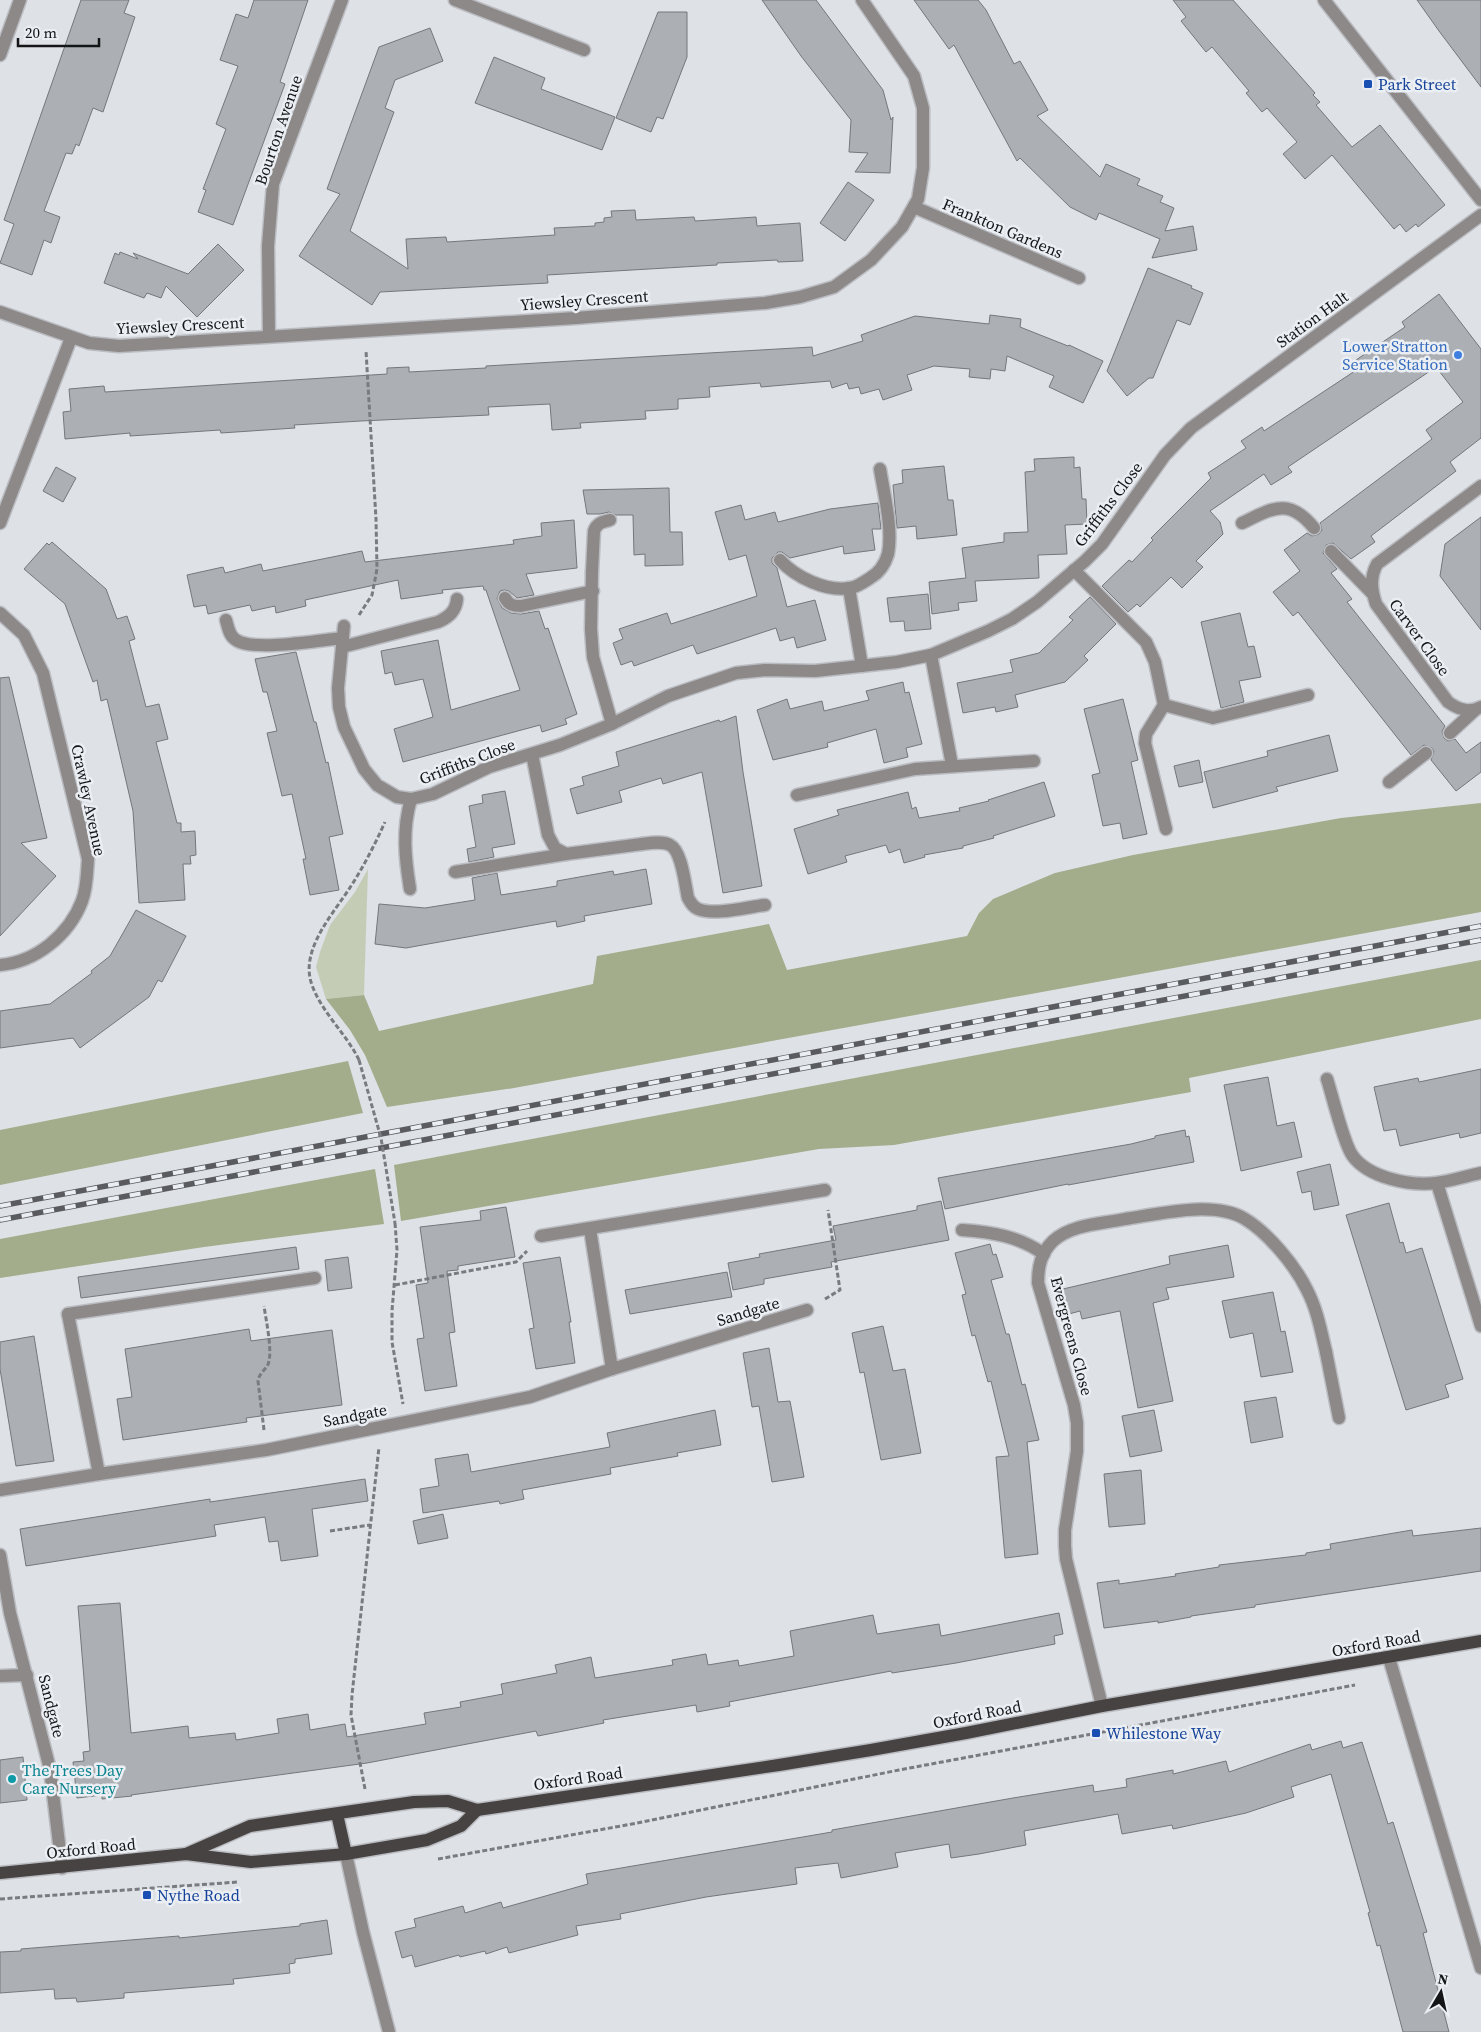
<svg xmlns="http://www.w3.org/2000/svg" width="1481" height="2032" font-family="'Source Serif 4',serif">
<rect width="100%" height="100%" fill="#dee1e6"/>
<!-- green -->
<polygon fill="#c5ccb6" points="368,869 364,995 326,999 316,967 320,952 330,925 355,892"/>
<!-- forest -->
<g fill="#a3ac8b">
<polygon points="1481,803 1481,912 514,1088 387,1107 365,1055 350,1030 326,999 364,995 379,1031 593,984 597,956 769,924 787,970 967,936 979,913 993,899 1055,873 1133,855 1341,818"/>
<polygon points="1481,960 1481,1019 1189,1078 1191,1092 894,1145 819,1149 401,1221 394,1165"/>
<polygon points="348,1061 363,1113 0,1185 0,1130"/>
<polygon points="375,1169 384,1224 204,1247 0,1278 0,1239"/>
</g>
<!-- building -->
<g fill="#acb0b4" stroke="#74777b">
<polygon points="81,0 129,0 124,13 135,17 103,112 93,108 79,146 76,144 72,154 66,153 44,211 60,217 51,243 44,240 32,275 0,263 14,224 4,220"/>
<polygon points="254,0 308,0 280,82 285,84 233,225 198,212 206,190 203,189 226,129 216,124 238,66 220,60 236,14 248,18"/>
<polygon points="762,0 816,0 883,90 891,120 893,117 890,173 855,172 868,153 849,152 851,120 801,56"/>
<polygon points="914,0 978,0 986,10 1014,64 1020,61 1048,110 1037,116 1100,177 1106,164 1140,179 1137,185 1163,196 1160,202 1174,208 1165,231 1193,226 1197,250 1152,258 1160,239 1099,213 1096,220 1070,207 1020,158 1017,161 954,45 949,49"/>
<polygon points="1173,0 1233,0 1315,93 1313,95 1320,102 1316,105 1352,147 1380,125 1445,205 1418,227 1416,224 1406,232 1400,224 1394,229 1332,155 1305,179 1283,154 1297,142 1267,108 1262,112 1246,93 1249,91 1212,47 1206,52 1181,21 1186,17"/>
<polygon points="1417,0 1481,0 1481,87 1439,31"/>
<polygon points="658,12 687,12 687,57 663,119 657,117 651,132 616,118"/>
<polygon points="430,28 443,61 395,80 385,108 394,112 350,231 408,269 406,239 446,237 447,242 555,235 554,228 595,226 595,223 604,222 604,218 612,217 611,211 635,210 636,220 694,217 695,221 756,217 757,226 800,223 803,261 778,262 777,260 739,262 717,263 717,265 547,275 548,283 380,292 372,305 299,256 340,194 327,189 379,47"/>
<polygon points="494,57 545,78 541,89 615,117 602,150 475,103"/>
<polygon points="848,182 874,200 845,241 820,223"/>
<polygon points="218,244 244,270 197,317 166,286 161,298 147,293 144,298 104,283 115,253 119,255 120,252 138,259 133,253 188,274"/>
<polygon points="1148,268 1192,286 1191,288 1203,293 1190,325 1177,320 1153,378 1149,378 1127,396 1107,371"/>
<polygon points="1439,294 1481,349 1481,438 1450,462 1456,471 1371,536 1375,542 1351,559 1333,543 1326,545 1323,553 1337,569 1331,573 1352,599 1347,602 1445,726 1442,731 1444,738 1448,741 1455,739 1466,753 1481,742 1481,772 1456,791 1431,760 1434,752 1432,748 1424,745 1411,755 1298,612 1293,616 1273,592 1300,571 1284,550 1307,533 1312,536 1319,534 1322,530 1320,523 1432,439 1426,430 1463,402 1436,367 1288,467 1292,472 1271,485 1264,474 1210,511 1220,522 1223,534 1196,561 1203,567 1182,588 1171,577 1140,607 1137,604 1128,612 1102,586 1129,560 1132,562 1153,540 1151,538 1211,478 1208,473 1246,448 1241,441 1262,427 1264,431 1361,367 1356,360 1405,327 1402,322"/>
<polygon points="990,315 1021,319 1020,327 1068,346 1069,345 1103,361 1083,403 1049,387 1054,376 1007,356 1005,371 991,369 990,379 969,377 970,369 934,366 907,375 912,390 883,400 879,389 861,394 859,387 849,389 847,383 832,388 830,381 761,387 760,383 709,387 710,397 678,399 678,409 645,411 646,419 580,423 581,428 552,430 550,404 488,407 489,415 361,421 294,425 295,428 221,433 220,430 130,436 130,433 65,439 63,412 71,411 69,389 104,386 105,392 387,374 387,368 409,367 409,372 486,368 486,366 812,347 813,356 863,341 861,335 915,316 989,324"/>
<polygon points="1074,457 1074,468 1080,467 1082,499 1086,499 1087,524 1065,525 1067,554 1038,555 1039,578 975,581 977,601 958,603 959,610 932,614 929,582 966,578 962,548 1004,542 1004,533 1028,532 1025,472 1035,471 1034,459"/>
<polygon points="944,466 948,500 953,500 957,535 917,539 916,526 897,528 893,485 903,483 902,470"/>
<polygon points="56,467 76,478 63,502 43,491"/>
<polygon points="669,488 670,532 682,532 683,565 645,566 645,554 634,555 633,515 616,515 609,512 600,514 587,514 583,490"/>
<polygon points="878,503 881,529 872,529 875,550 844,554 843,546 790,558 782,552 778,552 772,558 772,563 777,568 787,607 815,600 826,640 797,648 794,637 780,641 776,628 697,654 693,645 634,666 632,661 621,665 613,643 623,639 619,629 667,613 671,624 757,596 746,555 729,560 715,512 741,505 745,520 775,512 778,522 830,509"/>
<polygon points="1481,517 1481,630 1440,576 1445,544"/>
<polygon points="574,520 577,568 526,574 534,595 517,598 509,591 504,590 500,591 497,598 502,608 511,613 521,614 539,611 545,629 548,628 577,714 565,719 567,724 542,732 540,725 403,762 394,729 433,717 423,679 395,685 392,672 385,674 381,651 438,640 451,710 520,690 486,590 484,590 483,586 442,590 443,593 401,599 398,580 305,600 306,606 276,613 275,606 252,611 250,605 208,614 206,605 194,607 187,575 223,567 225,573 261,564 263,571 362,551 365,562 514,544 513,540 542,536 541,523"/>
<polygon points="52,542 106,589 117,619 127,616 135,639 129,641 146,707 159,704 168,739 156,742 177,823 181,823 181,832 195,831 196,855 190,856 191,864 183,864 185,900 139,903 133,811 107,699 101,701 97,680 93,682 65,604 24,569 47,543 49,545"/>
<polygon points="928,594 931,629 905,631 904,621 890,622 887,598"/>
<polygon points="1090,597 1116,624 1084,656 1088,660 1065,682 1015,695 1018,707 996,712 995,707 963,713 957,683 1013,672 1010,660 1039,653 1073,620 1069,617"/>
<polygon points="1240,613 1248,647 1254,646 1261,677 1239,681 1244,702 1221,708 1201,622"/>
<polygon points="296,652 314,722 316,722 326,763 328,762 343,834 329,837 339,890 310,895 303,859 306,859 292,794 282,796 267,733 277,731 267,692 263,692 255,659"/>
<polygon points="9,677 47,838 21,843 56,876 0,936 0,678"/>
<polygon points="903,682 905,693 909,692 922,744 906,748 908,757 884,763 876,729 827,743 828,747 773,760 757,710 787,699 790,709 822,701 824,711 869,700 866,691"/>
<polygon points="1123,699 1138,760 1131,762 1147,834 1123,839 1120,823 1103,826 1092,775 1100,773 1084,709"/>
<polygon points="736,716 743,772 762,886 723,893 702,772 663,784 661,778 619,791 622,802 577,814 570,789 584,785 582,777 619,766 616,752 719,720 720,722"/>
<polygon points="1329,735 1338,771 1276,787 1278,791 1213,808 1204,772 1268,756 1267,751"/>
<polygon points="1199,760 1203,782 1179,787 1174,766"/>
<polygon points="1044,782 1055,816 993,836 994,838 963,846 963,848 924,855 925,857 904,863 900,849 889,853 886,845 845,856 847,862 808,874 794,829 839,815 837,810 908,792 912,809 916,807 919,818 960,811 959,808 989,801 988,800"/>
<polygon points="505,791 515,844 492,848 494,857 469,862 467,849 476,847 469,806 483,803 482,795"/>
<polygon points="646,869 652,904 584,916 585,921 557,927 556,921 406,948 375,944 379,904 425,908 475,900 472,878 497,873 501,895 557,886 557,881 613,871 614,875"/>
<polygon points="136,910 186,936 162,982 158,980 149,997 80,1048 73,1038 0,1048 0,1011 50,1004 92,973 91,971 110,956"/>
<polygon points="1481,1069 1481,1133 1460,1138 1459,1133 1400,1146 1396,1129 1384,1131 1374,1087 1418,1078 1419,1082"/>
<polygon points="1268,1077 1277,1126 1294,1122 1302,1157 1241,1171 1224,1085"/>
<polygon points="1185,1130 1186,1137 1189,1136 1194,1162 1068,1185 1068,1184 945,1209 938,1178 1131,1144 1155,1138 1155,1136"/>
<polygon points="1330,1164 1339,1205 1314,1210 1311,1191 1302,1193 1297,1172"/>
<polygon points="941,1201 949,1240 831,1262 832,1267 764,1279 764,1284 733,1290 728,1263 760,1257 759,1254 836,1240 833,1226 917,1210 917,1206"/>
<polygon points="1389,1203 1400,1243 1403,1242 1406,1253 1422,1248 1463,1379 1445,1385 1449,1397 1406,1410 1346,1215"/>
<polygon points="506,1207 515,1257 458,1266 458,1270 447,1271 455,1332 449,1333 457,1386 425,1391 417,1339 424,1338 416,1285 428,1283 420,1227 481,1220 480,1211"/>
<polygon points="990,1244 993,1255 996,1254 1003,1277 991,1280 1006,1334 1009,1334 1022,1385 1025,1384 1039,1440 1027,1442 1038,1554 1005,1558 996,1457 1009,1456 991,1381 988,1382 975,1335 972,1336 962,1295 966,1294 955,1253"/>
<polygon points="1228,1245 1234,1277 1166,1288 1169,1299 1153,1303 1173,1401 1138,1408 1120,1311 1082,1319 1080,1311 1069,1314 1063,1289 1170,1264 1169,1256"/>
<polygon points="296,1247 299,1269 81,1298 78,1277"/>
<polygon points="348,1257 352,1288 328,1291 325,1260"/>
<polygon points="560,1257 571,1322 569,1322 575,1363 536,1369 529,1329 534,1328 523,1263"/>
<polygon points="727,1272 732,1297 630,1314 625,1290"/>
<polygon points="1273,1292 1281,1332 1285,1331 1293,1372 1261,1377 1253,1333 1230,1338 1222,1301"/>
<polygon points="883,1326 893,1371 905,1369 921,1453 881,1460 864,1372 860,1373 852,1333"/>
<polygon points="249,1329 251,1341 332,1330 342,1405 246,1418 247,1422 123,1440 117,1399 132,1397 125,1349"/>
<polygon points="34,1336 54,1461 16,1466 0,1369 0,1342"/>
<polygon points="769,1348 778,1402 790,1401 804,1477 772,1482 759,1406 752,1407 743,1353"/>
<polygon points="1276,1397 1283,1437 1251,1443 1244,1402"/>
<polygon points="715,1410 721,1445 677,1453 678,1456 610,1468 611,1474 522,1490 524,1499 500,1504 499,1501 423,1513 420,1489 439,1486 435,1459 468,1454 471,1472 610,1447 607,1433"/>
<polygon points="1154,1410 1162,1451 1130,1457 1122,1416"/>
<polygon points="1141,1470 1145,1524 1109,1527 1104,1474"/>
<polygon points="365,1479 368,1501 312,1509 318,1556 281,1561 278,1541 269,1542 265,1517 214,1525 216,1536 26,1566 20,1529 210,1499 210,1502"/>
<polygon points="443,1514 448,1538 418,1544 413,1521"/>
<polygon points="1481,1528 1481,1571 1255,1605 1255,1607 1191,1616 1191,1617 1158,1623 1158,1621 1104,1628 1097,1583 1119,1580 1119,1584 1176,1576 1175,1574 1219,1567 1219,1565 1306,1555 1306,1553 1331,1549 1330,1544 1412,1530 1413,1536"/>
<polygon points="120,1603 131,1733 188,1726 189,1738 235,1733 236,1740 279,1733 277,1719 308,1714 310,1730 345,1724 347,1737 426,1724 424,1713 461,1707 460,1702 503,1694 501,1684 557,1673 555,1665 591,1657 595,1678 673,1665 672,1660 706,1654 708,1665 738,1660 739,1666 794,1656 790,1631 873,1615 877,1634 939,1624 941,1636 1059,1613 1063,1634 1054,1636 1055,1644 956,1663 892,1673 891,1671 729,1702 730,1706 697,1712 696,1705 603,1720 604,1723 538,1736 536,1731 367,1763 131,1795 132,1796 102,1799 102,1795 77,1798 73,1762 84,1761 83,1752 90,1751 78,1606"/>
<polygon points="1341,1741 1343,1748 1362,1742 1388,1824 1393,1822 1427,1932 1423,1933 1449,2032 1403,2032 1380,1945 1377,1946 1368,1913 1370,1912 1331,1774 1291,1787 1294,1797 1246,1813 1173,1829 1172,1825 1122,1834 1118,1814 1024,1831 1026,1845 979,1854 951,1858 949,1844 895,1853 898,1867 841,1878 838,1863 795,1868 797,1884 706,1897 620,1914 621,1919 576,1926 578,1935 509,1953 507,1947 486,1954 485,1951 460,1957 459,1955 415,1967 412,1955 402,1958 395,1932 416,1927 414,1919 463,1906 465,1913 501,1902 503,1908 588,1884 586,1874 832,1832 832,1830 1013,1798 1093,1785 1094,1792 1127,1787 1126,1779 1173,1770 1173,1774 1226,1761 1229,1772 1310,1744 1312,1750"/>
<polygon points="23,1757 27,1800 0,1803 0,1760"/>
<polygon points="327,1920 332,1954 295,1959 295,1963 289,1964 290,1973 233,1979 234,1984 124,1993 124,1998 77,2002 76,1998 55,1999 54,1989 0,1993 0,1952 21,1951 21,1949 179,1936 179,1938 300,1926 300,1924"/>
</g>
<g fill="none" stroke-linecap="round" stroke-linejoin="round">
<defs>
<g id="service">
<polyline points="0,523 71,338"/>
<path d="M 1242,523 C 1273,508 1289,497 1314,528"/>
<polyline points="1331,551 1372,593"/>
<path d="M 780,560 C 795,577 826,592 850,588 C 857,587 864,582 870,578 C 879,573 885,564 888,554 C 893,529 884,494 880,469"/>
<path d="M 592,572 L 594,531 C 597,523 602,522 610,520"/>
<path d="M 505,598 C 509,605 513,606 521,606 L 593,591"/>
<path d="M 226,620 C 228,627 229,636 236,640 C 253,652 321,640 343,638"/>
<path d="M 342,647 L 438,622 C 449,617 456,611 457,599"/>
<polyline points="1450,733 1475,710"/>
<polyline points="1389,782 1426,753"/>
<polyline points="797,795 915,769 1034,761"/>
<polyline points="1166,829 1145,743 1146,734 1164,705 1213,718 1308,695"/>
<path d="M 642,844 C 650,843 663,841 670,845 C 682,851 685,885 688,898 C 691,903 693,907 698,909 C 715,916 747,907 765,905"/>
<polyline points="455,872 566,854"/>
<path d="M 410,889 C 405,858 402,830 411,799"/>
<path d="M 962,1230 C 992,1232 1018,1236 1044,1254"/>
<polyline points="541,1236 825,1190"/>
<polyline points="68,1314 315,1278"/>
<polyline points="1326,1352 1339,1418"/>
<polyline points="0,1676 27,1675"/>
</g>
<g id="minor">
<polyline points="455,0 584,50"/>
<polyline points="0,55 20,0"/>
<polyline points="914,207 1079,278"/>
<polyline points="0,312 89,343 119,346 576,318 765,303 800,297 834,287 871,260 902,227 918,199 923,168 923,108 914,76 862,0"/>
<polyline points="269,336 268,246 273,184 342,0"/>
<path d="M 1481,486 L 1377,564 C 1370,577 1371,589 1376,604 L 1448,702 C 1459,710 1469,713 1481,707"/>
<polyline points="1074,570 1146,642 1155,662 1164,705"/>
<polyline points="592,572 591,629 593,657 612,724"/>
<polyline points="849,588 862,666"/>
<path d="M 0,613 L 24,635 L 43,673 L 88,859 C 87,873 87,888 82,901 C 69,935 36,962 0,965"/>
<polyline points="344,626 338,688 339,707 344,727 364,769 377,785 397,797 411,799 433,794 489,767 560,745 612,724 668,696 736,673 765,670 815,671 897,662 931,655 988,631 1012,619 1037,602 1085,561 1102,544 1165,455 1191,428 1481,215"/>
<polyline points="931,655 952,765"/>
<polyline points="532,754 548,835 555,848 566,854 642,844"/>
<path d="M 1327,1079 C 1333,1098 1343,1141 1352,1155 C 1368,1178 1410,1186 1436,1183 C 1451,1181 1466,1176 1481,1173"/>
<polyline points="1437,1183 1481,1326"/>
<polyline points="590,1229 612,1369"/>
<polyline points="68,1314 99,1474"/>
<polyline points="0,1490 99,1474 266,1450 530,1397 612,1369 807,1310"/>
<polyline points="0,1555 10,1613 50,1769 62,1868"/>
<polyline points="1389,1658 1481,1968"/>
<path d="M 1102,1706 L 1066,1559 L 1065,1546 L 1065,1530 L 1077,1451 L 1077,1423 L 1074,1405 L 1038,1283 C 1038,1266 1041,1253 1053,1241 C 1072,1224 1101,1224 1125,1219 C 1159,1214 1214,1200 1245,1219 C 1268,1233 1295,1265 1307,1290 C 1317,1309 1321,1331 1326,1352"/>
<polyline points="346,1854 363,1932 389,2032"/>
</g>
<polyline id="tertiary" points="1324,0 1481,200"/>
<g id="primary">
<polyline points="337,1814 346,1854"/>
<polyline points="186,1854 250,1826 414,1802 448,1801 477,1810 779,1765 871,1750 966,1733 1102,1706 1481,1641"/>
<polyline points="0,1873 186,1854 251,1862 346,1854 427,1840 461,1826 477,1810"/>
</g>
</defs>
<!-- service casing -->
<use href="#service" stroke="#babcc1" stroke-width="15"/>
<!-- minor casing -->
<use href="#minor" stroke="#babcc1" stroke-width="15"/>
<!-- tertiary casing -->
<use href="#tertiary" stroke="#babcc1" stroke-width="15"/>
<!-- primary casing -->
<use href="#primary" stroke="#babcc1" stroke-width="15"/>
<!-- path -->
<g stroke="#797b7f" stroke-width="3" stroke-dasharray="5 2.5" stroke-linecap="butt">
<polyline points="359,615 372,595 377,569 376,519 366,351"/>
<path d="M 359,1060 C 346,1033 320,1011 311,982 C 301,948 334,913 351,886 C 364,866 375,844 385,822"/>
<polyline points="395,1223 397,1250 392,1311 392,1342 403,1404"/>
<polyline points="395,1285 516,1262 527,1251"/>
<polyline points="825,1299 840,1290 828,1210"/>
<path d="M 264,1430 L 258,1381 C 259,1372 268,1369 269,1361 C 272,1348 266,1320 264,1306"/>
<polyline points="330,1531 370,1525"/>
<polyline points="365,1789 351,1715 352,1695 379,1447"/>
<polyline points="438,1859 632,1824 899,1770 1355,1685"/>
<polyline points="0,1899 238,1882"/>
</g>
<!-- service -->
<use href="#service" stroke="#8c8988" stroke-width="12"/>
<!-- minor -->
<use href="#minor" stroke="#8c8988" stroke-width="12"/>
<!-- tertiary -->
<use href="#tertiary" stroke="#8c8988" stroke-width="12"/>
<!-- primary -->
<use href="#primary" stroke="#474342" stroke-width="12"/>
<defs>
<g id="rail">
<polyline points="0,1206 1481,926"/>
<polyline points="0,1220 1481,940"/>
</g>
</defs>
<!-- rail casing -->
<use href="#rail" stroke="#595b5e" stroke-width="5.5"/>
<!-- rail -->
<use href="#rail" stroke="#ebeff3" stroke-width="4" stroke-dasharray="11" stroke-linecap="butt"/>
<!-- path-bridge -->
<polyline stroke="#797b7f" stroke-width="3" stroke-dasharray="5 2.5" stroke-linecap="butt" points="359,1060 381,1138 395,1223"/>
</g>
<!-- markers -->
<g fill="#1a4fb4" stroke="#ebeff3" stroke-width="2">
<rect x="1363" y="79" width="10" height="10" rx="2.5"/>
<rect x="1091" y="1728" width="10" height="10" rx="2.5"/>
<rect x="142" y="1890" width="10" height="10" rx="2.5"/>
</g>
<circle fill="#3f7fe0" stroke="#ebeff3" stroke-width="2" cx="1458" cy="355" r="5"/>
<circle fill="#0f9aa8" stroke="#ebeff3" stroke-width="2" cx="12" cy="1779" r="5"/>
<g text-anchor="middle" dominant-baseline="central" stroke-width="5" stroke-linejoin="round" paint-order="stroke">
<!-- transit labels -->
<g font-size="16" fill="#164399" stroke="#ebeff3" text-anchor="start">
<text x="1378" y="84">Park Street</text>
<text x="1106" y="1733">Whilestone Way</text>
<text x="157" y="1895">Nythe Road</text>
</g>
<!-- street labels -->
<g font-size="16" fill="#141517" stroke="#ebeff3">
<text transform="translate(278 130) rotate(-71)">Bourton Avenue</text>
<text transform="translate(1003 228) rotate(23)">Frankton Gardens</text>
<text transform="translate(584 300) rotate(-4)">Yiewsley Crescent</text>
<text transform="translate(1312 319) rotate(-36)">Station Halt</text>
<text transform="translate(180 325) rotate(-3)">Yiewsley Crescent</text>
<text transform="translate(1108 504) rotate(-53)">Griffiths Close</text>
<text transform="translate(1420 637) rotate(54)">Carver Close</text>
<text transform="translate(467 761) rotate(-21)">Griffiths Close</text>
<text transform="translate(89 800) rotate(78)">Crawley Avenue</text>
<text transform="translate(748 1311) rotate(-17)">Sandgate</text>
<text transform="translate(1072 1336) rotate(75)">Evergreens Close</text>
<text transform="translate(355 1415) rotate(-11)">Sandgate</text>
<text transform="translate(1376 1643) rotate(-10)">Oxford Road</text>
<text transform="translate(52 1706) rotate(76)">Sandgate</text>
<text transform="translate(977 1714) rotate(-11)">Oxford Road</text>
<text transform="translate(578 1778) rotate(-8)">Oxford Road</text>
<text transform="translate(91 1848) rotate(-6)">Oxford Road</text>
</g>
<!-- shop labels -->
<g font-size="16" fill="#366cbe" stroke="#ebeff3" text-anchor="end">
<text x="1448" y="346">Lower Stratton<tspan x="1448" dy="18">Service Station</tspan></text>
</g>
<!-- culture labels -->
<g font-size="16" fill="#0d838f" stroke="#ebeff3" text-anchor="start">
<text x="22" y="1770">The Trees Day<tspan x="22" dy="18">Care Nursery</tspan></text>
</g>
</g>
<!-- north arrow -->
<g transform="translate(1441 1992) rotate(9)" stroke="#ebeff3" stroke-width="4" paint-order="stroke">
<path d="M0-4L9 19L0 12L-9 19Z" fill="#141517"/>
<text y="-8" font-size="14" font-weight="bold" text-anchor="middle" fill="#141517">N</text>
</g>
<!-- scale -->
<path d="M18 38v8h81v-8" fill="none" stroke="#141517" stroke-width="2.5"/>
<text x="25" y="38" font-size="15" fill="#141517" stroke="#ebeff3" stroke-width="4" paint-order="stroke">20 m</text>
</svg>
